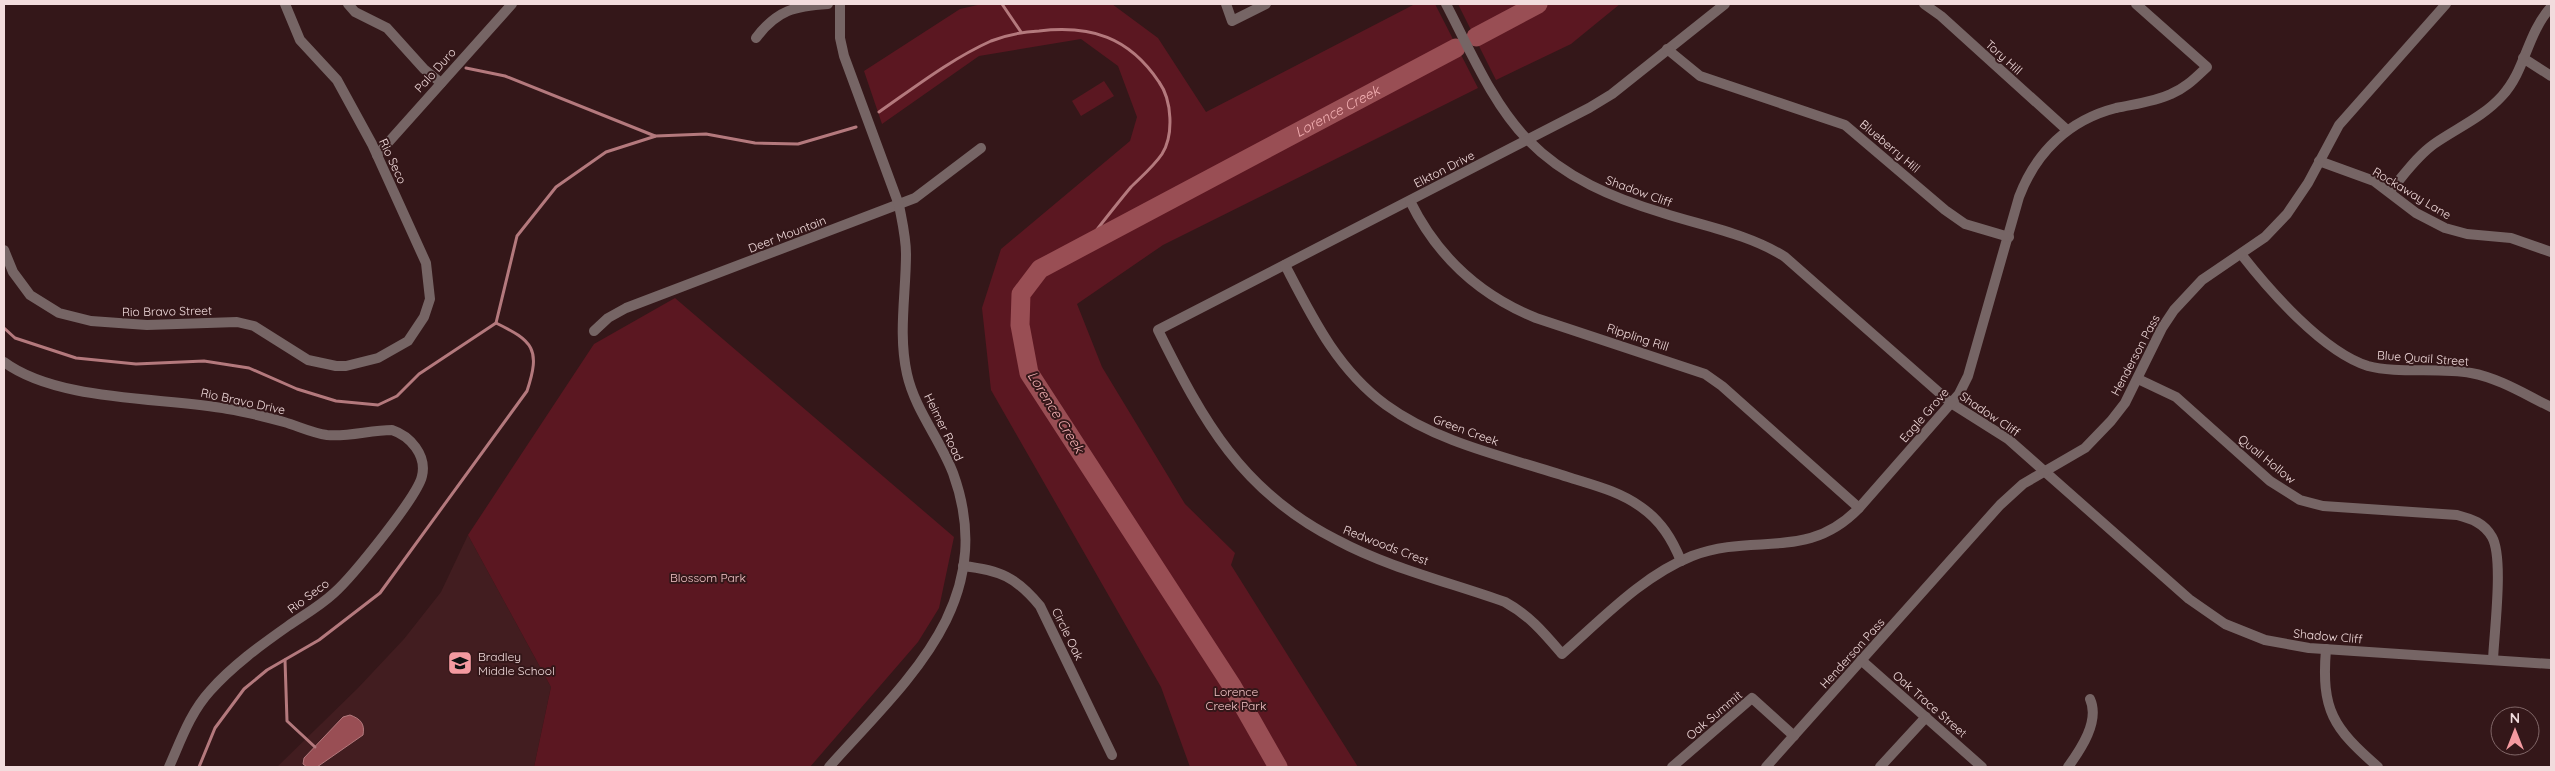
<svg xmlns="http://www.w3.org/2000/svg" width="2555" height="771" font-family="Quicksand,sans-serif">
<rect width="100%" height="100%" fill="#341719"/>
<!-- built -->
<polygon fill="#421d20" points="468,535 551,687 534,767 277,767 358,688 404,639 441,592"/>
<!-- green -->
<g fill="#5b1721">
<polygon points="982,4 1112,4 1158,38 1206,112 1415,4 1435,4 1478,88 1163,245 1077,304 1102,367 1185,504 1235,553 1231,565 1358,767 1190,767 1161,687 991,390 982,308 1001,249 1130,141 1137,117 1118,66 1081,39 979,56 882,124 864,71 960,9"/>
<polygon points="1458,4 1620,4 1571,44 1496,80"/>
<polygon points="1104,81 1114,96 1081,116 1072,101"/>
<polygon points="675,298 954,537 939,608 918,642 810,767 534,767 551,687 468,535 594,344"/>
</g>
<!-- water -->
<path fill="#994e54" stroke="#b4797d" d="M 350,715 C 361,719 365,724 363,735 L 317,767 L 307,767 L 303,764 L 304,758 L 343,717 Z"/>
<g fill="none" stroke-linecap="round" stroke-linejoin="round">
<!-- stream -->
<g stroke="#b4797d" stroke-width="3">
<polyline points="1002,4 1021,32"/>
<polyline points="466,68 505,76 655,136"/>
<path d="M 879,112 C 915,87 951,59 991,41 C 1006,35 1023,32 1039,31 C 1091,25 1129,37 1159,82 C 1172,100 1174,135 1162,154 C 1154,166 1141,177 1131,187 C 1115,206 1099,227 1084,246"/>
<polyline points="4,328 15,338 76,358 136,364 204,361 249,368 297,389 336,401 378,405 397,396 419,374 496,323 517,236 556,187 606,152 656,136 706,134 755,143 798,144 856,127"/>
<polyline points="285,660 287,721 315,747"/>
<path d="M 199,767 L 215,728 L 244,689 L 267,670 L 319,640 L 380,593 L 527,391 C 541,349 533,341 496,323"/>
</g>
<!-- river -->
<g stroke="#994e54" stroke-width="19">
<polyline points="1476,37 1538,4"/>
<path id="s1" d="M 1278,767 L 1232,686 L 1029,373 L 1020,325 L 1021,294 L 1040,269 L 1456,48"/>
</g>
<!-- minor -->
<g stroke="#766565" stroke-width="10">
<polyline points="348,4 355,12 387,28 424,69 441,83"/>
<polyline points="1226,4 1232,21 1266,4"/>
<path d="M 1446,4 C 1469,48 1493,105 1528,140 C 1565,178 1613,198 1663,213 C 1703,226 1749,234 1785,257 L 1951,403 L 2008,439 L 2189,599 L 2225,624 L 2265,640 L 2309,648 L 2551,664"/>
<path d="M 1725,4 L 1612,94 L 1589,108 L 1158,330 C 1203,421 1242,492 1337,540 C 1389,568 1449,582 1505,602 C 1529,615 1544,633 1562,654 C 1602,619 1642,576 1692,556 C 1755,532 1807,562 1859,508 L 1959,394 L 1968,376 L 2019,197 C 2036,152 2069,120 2116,108 C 2134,104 2154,102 2171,94 C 2186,88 2196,77 2207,67 L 2136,4"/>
<polyline points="1924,4 1941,16 2067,130"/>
<path d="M 756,38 C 777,10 795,6 828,4"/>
<polyline points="1667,49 1700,76 1845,125 1945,210 1965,224 2009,237"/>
<polyline points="2523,58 2551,76"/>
<polyline points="377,155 512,4"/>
<polyline points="2319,161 2374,181 2416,213 2445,228 2467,234 2511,238 2551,252"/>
<path d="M 2390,191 C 2404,175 2417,156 2434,144 C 2457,128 2483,117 2502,96 C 2526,70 2526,35 2551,7"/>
<path d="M 1410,201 C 1437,256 1479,295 1536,318 L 1705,374 L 1722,386 L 1859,508"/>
<polyline points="4,250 13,272 30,295 59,313 91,321 147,325 237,322 254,326 308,360 336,366 346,366 378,358 408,341 424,317 430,299 426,263 372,144 337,80 300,40 285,4"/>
<path d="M 2241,254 C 2269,290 2323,352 2368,366 C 2397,374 2440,367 2471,373 C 2499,378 2526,395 2551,407"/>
<path d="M 1285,265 C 1312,317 1337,369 1386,405 C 1438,443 1507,457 1568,477 C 1593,485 1619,491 1641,507 C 1661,521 1672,539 1681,561"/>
<polyline points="594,331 608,318 626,308 915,198 981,148"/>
<path d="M 4,362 C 58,402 163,397 228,409 C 247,412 266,417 284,422 C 298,426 312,433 327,435 C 349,437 370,430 392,430 C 410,436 427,455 422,476 C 418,496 352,577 334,593 C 320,606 304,615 288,626 C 261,645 232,666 210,691 C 190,713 181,740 169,767"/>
<path d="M 2138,379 L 2176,397 L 2270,481 L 2300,500 L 2323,506 L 2457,515 C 2472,519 2484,523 2492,537 C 2504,558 2494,633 2493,660"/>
<path d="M 963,566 C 1000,570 1016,577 1040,606 L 1112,755"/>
<path d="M 2326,649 C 2321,710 2333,728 2378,767"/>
<polyline points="1861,660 1982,767"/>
<polyline points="1672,767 1752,698 1794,736"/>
<polyline points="1880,767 1926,717"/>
<path d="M 2068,767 C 2081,749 2100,721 2090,699"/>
</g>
<!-- tertiary -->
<g stroke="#766565" stroke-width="10">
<path d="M 829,767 C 906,681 1000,602 953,473 C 940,439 915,410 907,374 C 898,334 906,294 906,254 C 906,237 902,221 899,205 L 844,56 L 840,38 L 840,4"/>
<polyline points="1766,767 2000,505 2023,484 2085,448 2111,421 2125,403 2162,328 2174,310 2202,280 2265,237 2287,214 2308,183 2339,125 2446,4"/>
</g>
</g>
<!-- icons -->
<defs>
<symbol id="school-square" viewBox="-11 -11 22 22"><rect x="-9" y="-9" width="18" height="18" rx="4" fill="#f49aa0" stroke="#341719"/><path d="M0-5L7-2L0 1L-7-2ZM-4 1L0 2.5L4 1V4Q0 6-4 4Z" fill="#111"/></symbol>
</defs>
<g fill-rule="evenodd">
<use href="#school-square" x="446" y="649" width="28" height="28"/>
</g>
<g text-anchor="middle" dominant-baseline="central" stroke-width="4" stroke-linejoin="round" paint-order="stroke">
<!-- street labels -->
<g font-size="12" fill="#f2dcdd" stroke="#341719">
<text transform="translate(2004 57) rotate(42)">Tory Hill</text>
<text transform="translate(435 70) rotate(-48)">Palo Duro</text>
<text transform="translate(1890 146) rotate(40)">Blueberry Hill</text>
<text transform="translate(393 161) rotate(65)">Rio Seco</text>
<text transform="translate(1444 169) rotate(-27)">Elkton Drive</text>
<text transform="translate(1639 191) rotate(20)">Shadow Cliff</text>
<text transform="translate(2412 193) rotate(31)">Rockaway Lane</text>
<text transform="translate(787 234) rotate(-21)">Deer Mountain</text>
<text transform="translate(167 311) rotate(-1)">Rio Bravo Street</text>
<text transform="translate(1638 337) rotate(18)">Rippling Rill</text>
<text transform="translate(2135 355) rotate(-62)">Henderson Pass</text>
<text transform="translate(2423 358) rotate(4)">Blue Quail Street</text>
<text transform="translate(243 401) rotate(12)">Rio Bravo Drive</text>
<text transform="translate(1990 414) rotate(34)">Shadow Cliff</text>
<text transform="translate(1924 415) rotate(-49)">Eagle Grove</text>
<text transform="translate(944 427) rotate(64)">Heimer Road</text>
<text transform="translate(1466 430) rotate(20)">Green Creek</text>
<text transform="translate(2267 459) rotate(39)">Quail Hollow</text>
<text transform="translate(1386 545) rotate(21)">Redwoods Crest</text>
<text transform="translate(308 596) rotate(-37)">Rio Seco</text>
<text transform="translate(1068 634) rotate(64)">Circle Oak</text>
<text transform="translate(2328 636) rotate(5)">Shadow Cliff</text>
<text transform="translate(1852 653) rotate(-48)">Henderson Pass</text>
<text transform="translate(1930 704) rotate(41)">Oak Trace Street</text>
<text transform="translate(1714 715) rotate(-40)">Oak Summit</text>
</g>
<!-- park labels -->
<g font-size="12" fill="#f1c3c5" stroke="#341719">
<text x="708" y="577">Blossom Park</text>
<text x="1236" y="691">Lorence<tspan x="1236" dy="14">Creek Park</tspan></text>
</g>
<!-- poi labels -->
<g font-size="12" fill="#f2dcdd" stroke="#341719" text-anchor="start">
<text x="478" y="656">Bradley<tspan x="478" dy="14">Middle School</tspan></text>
</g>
<!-- water labels -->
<g font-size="14" font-style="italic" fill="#f3b0b3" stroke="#341719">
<text stroke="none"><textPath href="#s1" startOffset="914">Lorence Creek</textPath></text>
<text transform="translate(1056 412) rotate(58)">Lorence Creek</text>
</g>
</g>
<!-- border -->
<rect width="2555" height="771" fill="none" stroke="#f2dcdd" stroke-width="10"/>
<!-- north arrow -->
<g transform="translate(2515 731)"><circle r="24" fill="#341719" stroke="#806667"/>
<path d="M0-4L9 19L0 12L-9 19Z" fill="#f49aa0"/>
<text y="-8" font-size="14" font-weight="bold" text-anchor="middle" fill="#f2dcdd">N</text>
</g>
</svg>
